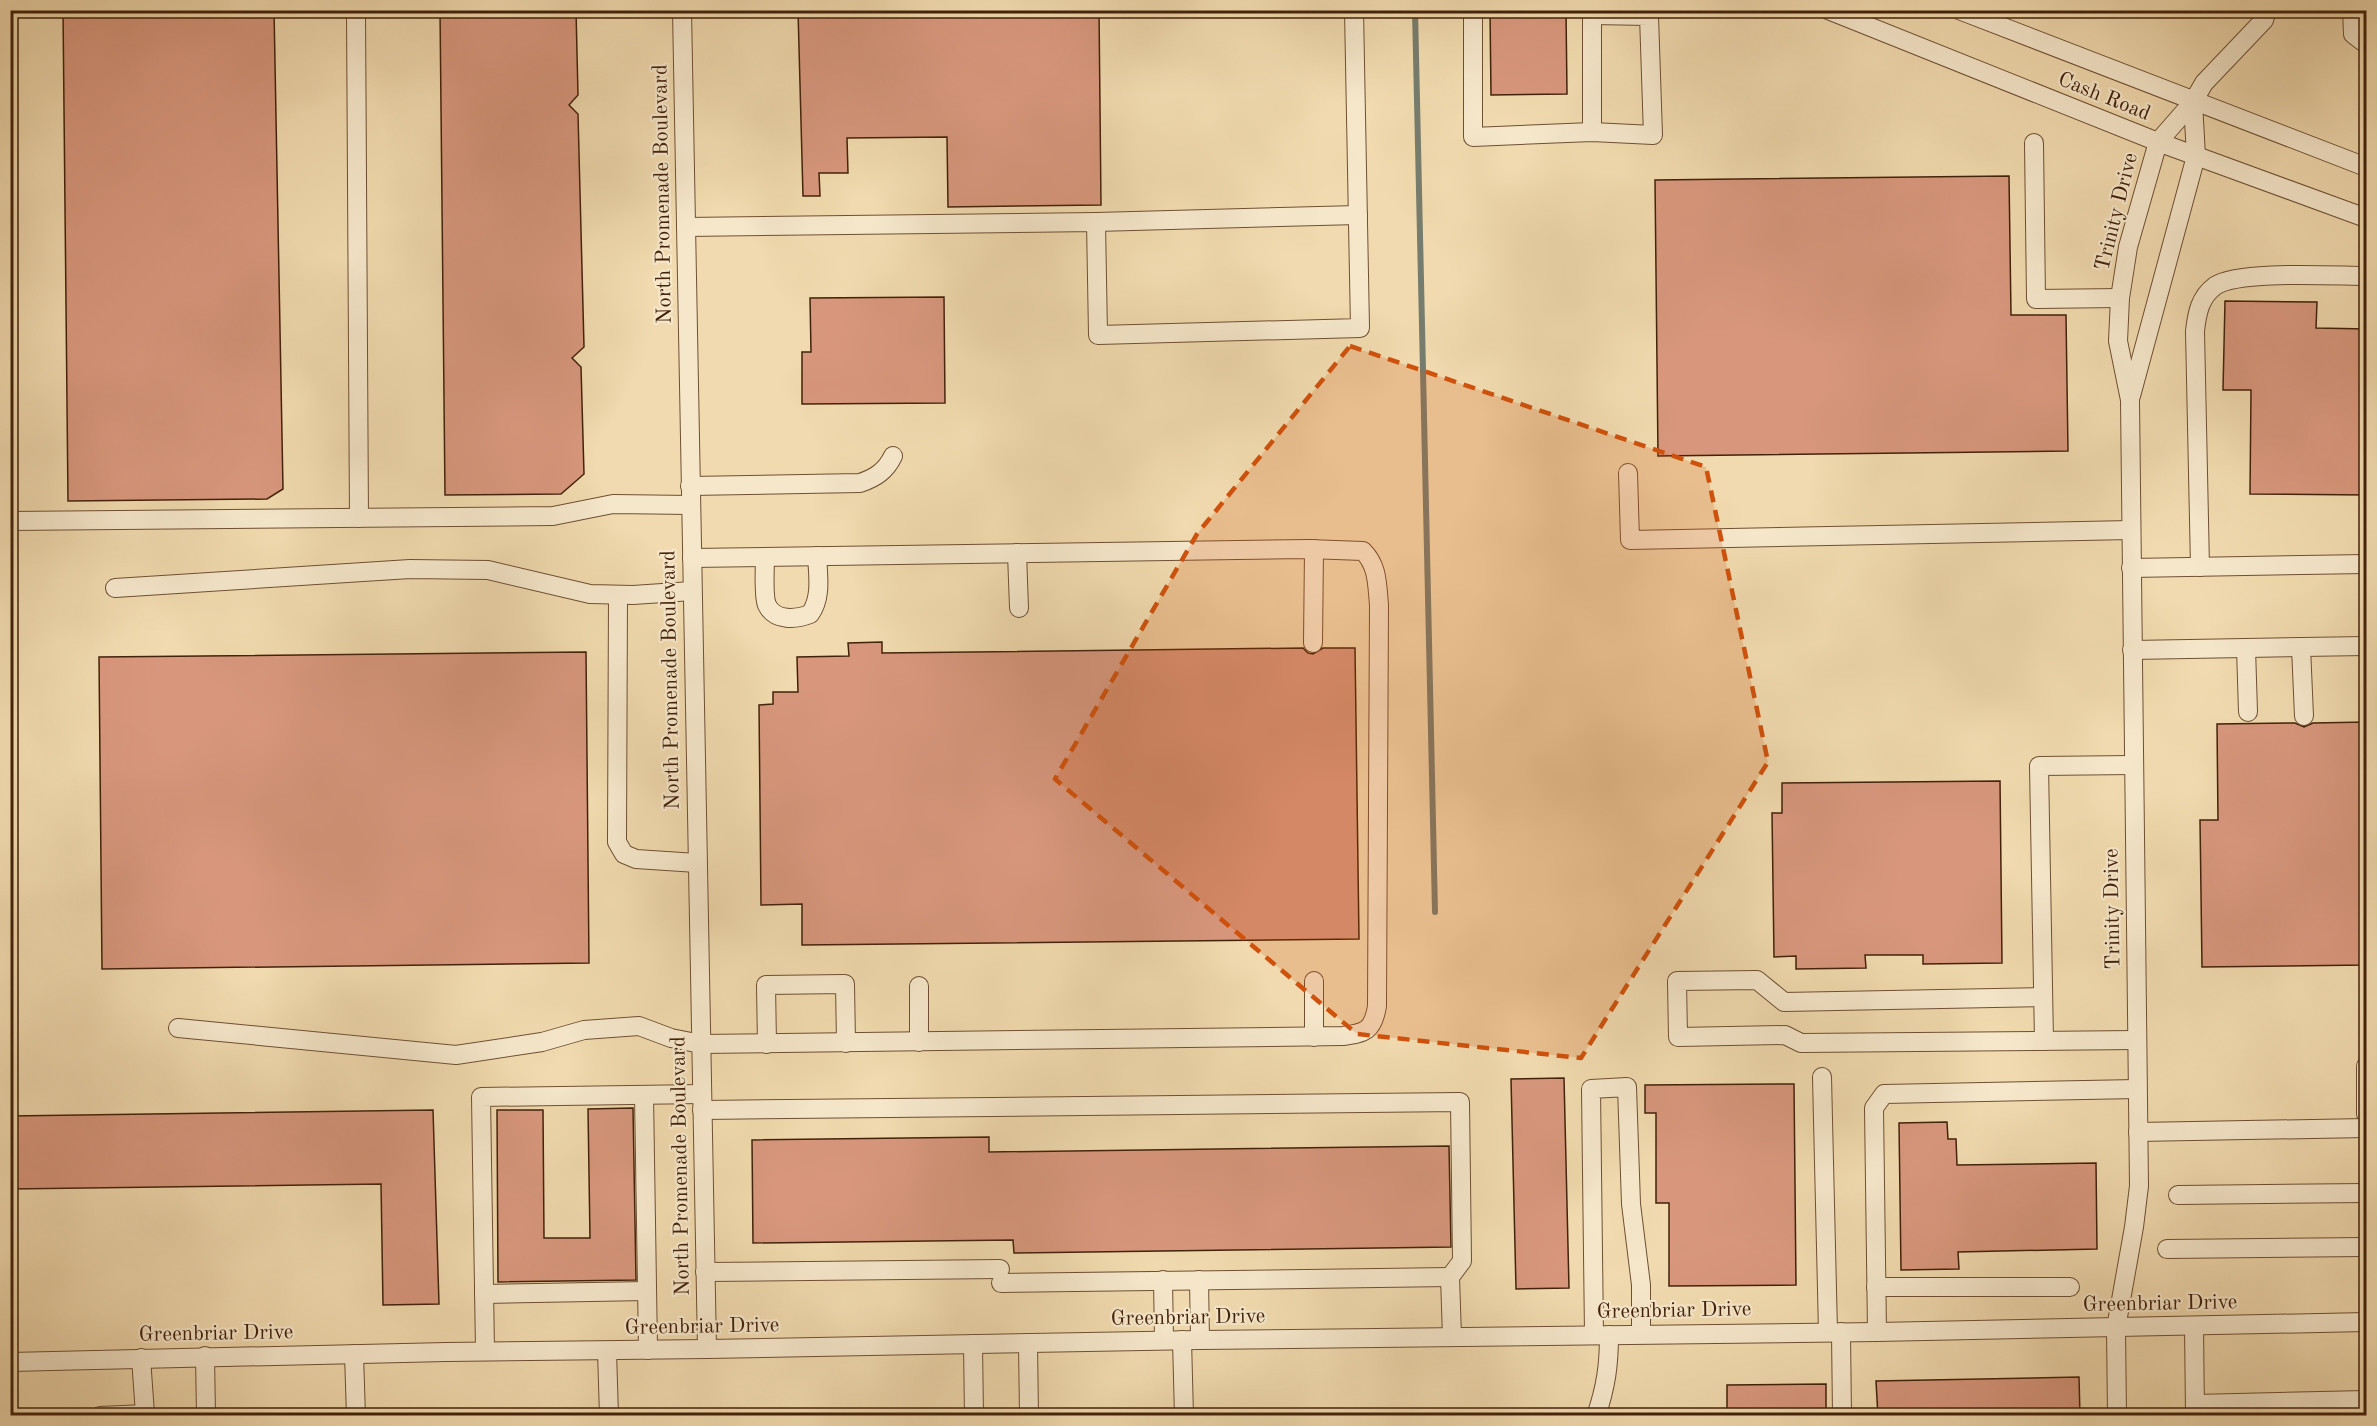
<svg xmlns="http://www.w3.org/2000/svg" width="2377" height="1426" font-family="'Old Standard TT',serif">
<rect width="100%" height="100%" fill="#f1daaf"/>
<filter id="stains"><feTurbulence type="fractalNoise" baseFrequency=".00333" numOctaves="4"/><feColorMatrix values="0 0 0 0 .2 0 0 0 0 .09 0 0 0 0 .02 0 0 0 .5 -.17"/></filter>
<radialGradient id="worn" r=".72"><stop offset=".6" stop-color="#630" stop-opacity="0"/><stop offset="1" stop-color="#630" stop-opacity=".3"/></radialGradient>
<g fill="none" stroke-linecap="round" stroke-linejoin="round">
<!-- stream -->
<polyline stroke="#777d6e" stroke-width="6" points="1415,10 1435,912"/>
</g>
<!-- building -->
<g fill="#d8977d" stroke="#42220a" stroke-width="1.5">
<polygon points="63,10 274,10 283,489 267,499 68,501"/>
<polygon points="440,10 576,10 578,95 569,105 578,114 584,347 572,358 581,367 584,474 561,494 445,495"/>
<polygon points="798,10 1099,10 1101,205 948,207 947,137 847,138 848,173 819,173 820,196 803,196"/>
<polygon points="1490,10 1566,10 1567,94 1491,95"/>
<polygon points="2009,176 2011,315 2066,315 2068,451 1658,456 1655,180"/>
<polygon points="944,297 945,403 802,404 802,352 811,352 810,298"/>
<polygon points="2225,301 2317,302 2316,328 2367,329 2367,495 2250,494 2251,390 2223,390"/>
<polygon points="882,642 882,653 1303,648 1308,653 1313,654 1323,648 1355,648 1359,939 802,945 802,904 761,905 759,705 773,704 773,692 798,692 797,657 849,656 848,643"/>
<polygon points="586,652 589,963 102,969 99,657"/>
<polygon points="2367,722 2367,965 2202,967 2200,820 2218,820 2217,724 2295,723 2304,727 2313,723"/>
<polygon points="2000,781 2002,963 1923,964 1923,955 1865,955 1866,968 1796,969 1796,956 1774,957 1772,813 1782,813 1782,783"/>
<polygon points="1564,1078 1569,1288 1516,1289 1511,1079"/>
<polygon points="1794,1084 1796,1285 1669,1286 1669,1203 1656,1203 1656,1113 1645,1113 1645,1085"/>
<polygon points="633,1108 636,1280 498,1282 497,1110 543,1110 544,1238 590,1238 588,1109"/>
<polygon points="433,1110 439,1304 383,1305 381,1184 10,1189 10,1116"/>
<polygon points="1947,1122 1948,1139 1956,1139 1957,1165 2096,1163 2097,1249 1958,1252 1959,1269 1901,1270 1899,1123"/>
<polygon points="989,1137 989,1152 1449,1146 1451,1247 1014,1253 1013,1240 753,1243 752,1140"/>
<polygon points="2079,1377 2080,1416 1878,1416 1876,1381"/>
<polygon points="1826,1384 1826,1416 1727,1416 1727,1385"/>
</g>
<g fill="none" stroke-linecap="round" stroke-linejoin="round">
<defs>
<g id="minor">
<polyline points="356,10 359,518"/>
<polyline points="682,10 707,1349"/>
<polyline points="1473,10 1473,137 1592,132 1653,135 1649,16 1592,15"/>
<polyline points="1592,10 1592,132"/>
<polyline points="1828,10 2158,142 2366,218"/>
<polyline points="1959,10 2366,167"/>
<polyline points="2352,10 2353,34 2366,44"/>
<polyline points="2034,143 2036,299 2120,298"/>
<polyline points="1096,222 1358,215"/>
<polyline points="686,227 1096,222 1098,335 1360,328 1354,10"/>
<polyline points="2131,396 2196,156 2193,102"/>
<polyline points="1628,473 1630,540 2131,530"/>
<path d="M 690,486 L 860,483 C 875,478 886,471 893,456"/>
<polyline points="10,521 553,516 613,504 691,505"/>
<polyline points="1017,553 1019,608"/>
<path d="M 765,557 C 765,568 763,596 767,605 C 775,622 797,619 810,614 C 822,598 818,575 817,556"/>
<path d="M 2200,567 L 2195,331 C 2197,313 2200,297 2215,286 C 2238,270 2335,276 2366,276"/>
<polyline points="2131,568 2366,564"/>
<polyline points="115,588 410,569 488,570 590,594 633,595 692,591"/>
<polyline points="618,595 617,842 624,854 636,859 697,863"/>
<polyline points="1313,643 1314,549"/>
<polyline points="2301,647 2304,716"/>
<polyline points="2246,648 2248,712"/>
<polyline points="2132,650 2366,646"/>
<polyline points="1314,981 1314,1037"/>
<polyline points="919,986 919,1042"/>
<polyline points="2043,997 1784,1002 1757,980 1677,981 1678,1037 1785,1035 1801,1043 2137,1040"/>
<path d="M 178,1028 L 456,1055 L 542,1042 L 584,1030 L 639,1026 L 671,1038 L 701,1044 L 1343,1036 C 1365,1033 1373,1031 1377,1006 L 1379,605 C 1377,584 1378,566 1363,551 L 1308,549 L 692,558"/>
<polyline points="2044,1041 2039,766 2134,765"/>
<polyline points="767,1044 766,985 845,984 846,1043"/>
<polyline points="2366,1066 2366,1114"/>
<polyline points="1822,1077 1828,1332"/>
<polyline points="644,1095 648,1350"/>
<polyline points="702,1110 1460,1102 1462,1261 1450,1277 1452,1337"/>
<polyline points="2138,1132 2366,1128"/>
<polyline points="2178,1195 2366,1193"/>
<polyline points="2167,1249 2366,1247"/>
<polyline points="705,1272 1000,1269"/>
<polyline points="1163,1280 1164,1340"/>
<polyline points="1199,1280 1200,1340"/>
<polyline points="1001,1283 1450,1277"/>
<polyline points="1876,1287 2070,1287"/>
<polyline points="484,1294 647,1291"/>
<polyline points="2194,1326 2195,1414"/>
<polyline points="1841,1332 1842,1416"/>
<polyline points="1877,1332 1874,1108 1884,1094 2137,1089"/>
<polyline points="1594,1335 1591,1089 1627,1087 1631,1204 1641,1285 1641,1334"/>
<polyline points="1182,1340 1184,1416"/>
<polyline points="1028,1343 1029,1416"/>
<polyline points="973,1344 974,1416"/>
<polyline points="485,1351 481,1097 702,1094"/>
<polyline points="607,1351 609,1416"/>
<polyline points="354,1354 356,1416"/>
<polyline points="205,1356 206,1416"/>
<polyline points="10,1362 446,1352 707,1349 1200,1340 1877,1332 2366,1322"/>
<polyline points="2195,1404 2366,1400"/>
<polyline points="100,1416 145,1414 141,1358"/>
<path d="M 1596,1416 C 1606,1387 1609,1365 1609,1335"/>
<polyline points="2117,1416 2116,1328 2134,1227 2139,1186 2130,400 2118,341 2120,298 2128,247 2158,142 2193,102 2204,83 2264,20 2267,10"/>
</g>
</defs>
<!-- minor casing -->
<use href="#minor" stroke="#6e5033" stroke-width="20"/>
<!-- minor -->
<use href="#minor" stroke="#f6e7cb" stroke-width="18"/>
</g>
<!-- marked area -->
<path fill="#cf510c" fill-opacity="0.2" stroke="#cf510c" stroke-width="4.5" stroke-dasharray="12 8" stroke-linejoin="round" d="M 1350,346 L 1706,467 L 1768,762 L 1581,1058 L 1357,1034 L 1055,779 L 1197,534 Z"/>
<g text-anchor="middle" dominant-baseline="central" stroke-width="4.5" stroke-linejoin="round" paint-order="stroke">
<!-- street labels -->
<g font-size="21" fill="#42220a" stroke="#f6e7cb">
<text transform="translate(2104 97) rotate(22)">Cash Road</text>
<text transform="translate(663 194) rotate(-91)">North Promenade Boulevard</text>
<text transform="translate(2117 212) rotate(-76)">Trinity Drive</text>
<text transform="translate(671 680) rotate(-91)">North Promenade Boulevard</text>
<text transform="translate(2113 909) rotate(-91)">Trinity Drive</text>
<text transform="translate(681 1166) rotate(-91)">North Promenade Boulevard</text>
<text transform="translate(2160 1304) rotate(-1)">Greenbriar Drive</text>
<text transform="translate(1674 1311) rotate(-1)">Greenbriar Drive</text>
<text transform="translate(1188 1318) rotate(-1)">Greenbriar Drive</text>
<text transform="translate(702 1327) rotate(-1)">Greenbriar Drive</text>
<text transform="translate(216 1334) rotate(-1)">Greenbriar Drive</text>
</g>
</g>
<!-- margin -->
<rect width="2377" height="1426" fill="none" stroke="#f1daaf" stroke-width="36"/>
<rect x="12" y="12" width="2353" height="1402" fill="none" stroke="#42220a" stroke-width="3"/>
<rect x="18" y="18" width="2341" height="1390" fill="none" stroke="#42220a" stroke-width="1.5"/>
<rect width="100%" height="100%" filter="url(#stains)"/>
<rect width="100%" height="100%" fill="url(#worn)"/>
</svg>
